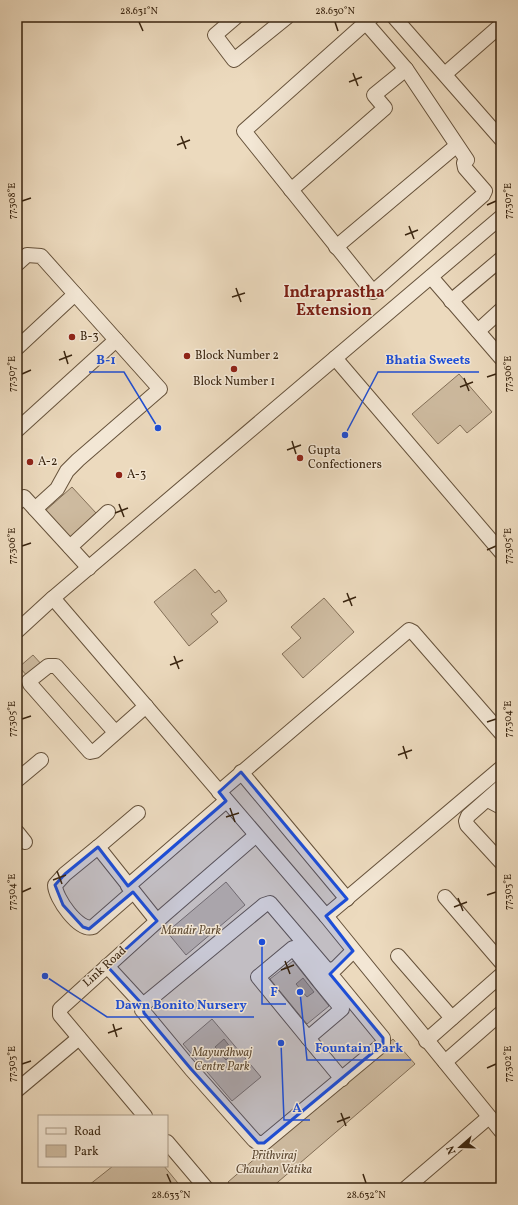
<svg xmlns="http://www.w3.org/2000/svg" width="518" height="1205" font-family="Vollkorn,serif">
<rect width="100%" height="100%" fill="#ecdabe"/>
<filter id="stains"><feTurbulence type="fractalNoise" baseFrequency=".005" numOctaves="4"/><feColorMatrix values="0 0 0 0 .2 0 0 0 0 .09 0 0 0 0 .02 0 0 0 .5 -.17"/></filter>
<radialGradient id="worn" r=".72"><stop offset=".6" stop-color="#630" stop-opacity="0"/><stop offset="1" stop-color="#630" stop-opacity=".3"/></radialGradient>
<!-- green -->
<g fill="#cebba0" stroke="#847058">
<polygon points="459,374 492,412 467,433 460,425 438,444 412,414"/>
<polygon points="72,487 96,513 68,539 44,512"/>
<polygon points="195,569 215,593 219,590 227,601 211,614 218,622 189,646 154,602"/>
<polygon points="324,598 354,632 303,678 282,654 301,638 291,627"/>
<polygon points="33,655 43,666 30,679 19,667"/>
<polygon points="226,882 245,905 186,955 167,932"/>
<polygon points="293,961 329,1006 307,1024 270,979"/>
<polygon points="212,1019 261,1077 232,1101 183,1044"/>
<polygon points="393,1039 415,1064 271,1188 233,1188 228,1182"/>
<polygon points="113,1166 164,1166 182,1188 91,1188 89,1185"/>
</g>
<!-- water -->
<g fill="#af9c82" stroke="#806c54">
<polygon points="303,978 314,992 307,997 296,984"/>
<polygon points="224,1039 234,1052 226,1060 215,1047"/>
</g>
<g fill="none" stroke-linecap="round" stroke-linejoin="round">
<defs>
<g id="minor">
<polyline points="236,17 215,35 234,60 287,17"/>
<polyline points="394,17 501,139"/>
<polyline points="366,23 406,69 467,160 464,163 465,168 485,191 483,195 373,292 244,131 372,17"/>
<polyline points="445,74 501,25"/>
<polyline points="291,190 385,108 374,95 406,69"/>
<polyline points="336,247 456,146"/>
<polyline points="17,264 27,255 41,256 75,294"/>
<polyline points="431,277 501,358"/>
<polyline points="451,301 501,259"/>
<polyline points="478,331 501,310"/>
<polyline points="17,348 75,294 160,389 78,460 67,471 57,489 35,509 89,568"/>
<polyline points="335,358 501,552"/>
<polyline points="17,430 116,340"/>
<polyline points="17,503 24,497 35,509"/>
<polyline points="70,547 108,512"/>
<polyline points="53,598 326,916 501,1131"/>
<polyline points="17,631 53,598 501,217"/>
<polyline points="115,732 56,666 48,666 29,681 30,684 90,752 95,751 146,706"/>
<polyline points="241,772 347,899"/>
<polyline points="17,780 41,760"/>
<polyline points="501,787 468,816 466,821 467,825 501,862"/>
<polyline points="219,792 409,630 413,632 501,733"/>
<polyline points="488,800 501,807"/>
<polyline points="138,813 98,847 157,921"/>
<polyline points="17,832 25,842"/>
<path d="M 98,847 L 65,874 L 55,885 C 55,898 79,932 93,927 L 133,892"/>
<polyline points="128,886 226,801"/>
<polyline points="445,897 501,962"/>
<polyline points="326,916 501,768"/>
<polyline points="398,956 452,1018"/>
<polyline points="107,966 143,1005"/>
<polyline points="319,981 342,1009 308,1038 258,977 293,948 319,981 328,971 270,903 264,905 143,1005 142,1010 191,1069 254,1140 258,1143 264,1143 383,1044 383,1038 328,971 336,968 353,951"/>
<polyline points="308,1038 342,1079"/>
<polyline points="426,1041 501,975"/>
<polyline points="445,1062 501,1013"/>
<polyline points="17,1090 79,1038"/>
<polyline points="145,1116 60,1015 60,1009 165,914 255,836"/>
<polyline points="167,1142 206,1188"/>
<polyline points="406,1188 489,1117"/>
</g>
</defs>
<!-- minor casing -->
<use href="#minor" stroke="#66523b" stroke-width="16"/>
<!-- minor -->
<use href="#minor" stroke="#f3e7d5" stroke-width="14"/>
</g>
<!-- marked area -->
<path fill="#1d4ed8" fill-opacity="0.2" stroke="#1d4ed8" stroke-width="3" stroke-linejoin="round" d="M 241,772 L 347,899 L 326,916 L 353,951 L 330,974 L 383,1038 L 383,1044 L 264,1143 L 258,1143 L 191,1069 L 144,1013 L 142,1004 L 107,966 L 157,921 L 133,892 L 89,929 L 83,927 L 63,905 L 55,885 L 65,874 L 98,847 L 128,886 L 226,801 L 219,792 Z"/>
<!-- ticks -->
<path fill="none" stroke="#39240f" stroke-width="1.5" d="M 139,22 L 143,31M 335,22 L 338,31M 353,73 L 358,86M 349,82 L 362,77M 181,136 L 186,149M 177,145 L 190,140M 22,201 L 31,198M 487,205 L 496,201M 409,226 L 414,239M 405,235 L 418,230M 236,288 L 241,302M 232,297 L 245,293M 64,351 L 68,364M 59,360 L 72,355M 22,374 L 31,370M 487,377 L 496,374M 464,378 L 469,391M 460,387 L 473,382M 292,441 L 296,454M 287,450 L 301,445M 119,504 L 124,517M 115,513 L 128,508M 22,546 L 31,543M 487,550 L 496,546M 347,593 L 352,606M 343,602 L 356,597M 174,656 L 179,669M 170,665 L 183,660M 22,719 L 31,716M 487,722 L 496,719M 403,746 L 407,759M 398,755 L 412,750M 230,808 L 235,822M 226,817 L 239,813M 57,871 L 62,884M 53,880 L 66,875M 22,892 L 31,888M 487,895 L 496,892M 458,898 L 463,911M 454,907 L 467,902M 285,961 L 290,974M 281,970 L 294,965M 113,1024 L 117,1037M 108,1033 L 122,1028M 22,1064 L 31,1061M 487,1068 L 496,1064M 341,1113 L 346,1126M 337,1122 L 350,1117M 167,1174 L 171,1183M 363,1174 L 366,1183"/>
<!-- markers -->
<g fill="#8f2418" stroke="#f3e7d5" stroke-width="1.5">
<circle cx="72" cy="337" r="4"/>
<circle cx="187" cy="356" r="4"/>
<circle cx="234" cy="369" r="4"/>
<circle cx="300" cy="458" r="4"/>
<circle cx="30" cy="462" r="4"/>
<circle cx="119" cy="475" r="4"/>
</g>
<g text-anchor="middle" dominant-baseline="central" stroke-width="3" stroke-linejoin="round" paint-order="stroke">
<!-- poi labels -->
<g font-size="12" fill="#39240f" stroke="#f3e7d5" text-anchor="start">
<text x="80" y="337">B-3</text>
<text x="195" y="356">Block Number 2</text>
<text x="234" y="382" text-anchor="middle">Block Number 1</text>
<text x="308" y="451">Gupta<tspan x="308" dy="14">Confectioners</tspan></text>
<text x="38" y="462">A-2</text>
<text x="127" y="475">A-3</text>
</g>
<!-- park labels -->
<g font-size="12" font-style="italic" fill="#5e4a33" stroke="#f3e7d5">
<text x="191" y="931">Mandir Park</text>
<text x="222" y="1053">Mayurdhwaj<tspan x="222" dy="14">Centre Park</tspan></text>
<text x="274" y="1156">Prithviraj<tspan x="274" dy="14">Chauhan Vatika</tspan></text>
</g>
<!-- street labels -->
<g font-size="12" fill="#39240f" stroke="#f3e7d5">
<text transform="translate(105 967) rotate(-42)">Link Road</text>
</g>
<!-- district labels -->
<g font-size="16" font-weight="bold" fill="#7a1f14" stroke="#f3e7d5">
<text x="334" y="293">Indraprastha<tspan x="334" dy="18">Extension</tspan></text>
</g>
</g>
<!-- callouts -->
<path fill="none" stroke="#1d4ed8" stroke-width="1.5" d="M345 435L378 372H479M158 428L124 372H89M262 942L262 1004H286M45 976L107 1017H254M300 992L307 1060H411M281 1043L284 1120H310"/>
<g fill="#1d4ed8" stroke="#f3e7d5" stroke-width="1.5">
<circle cx="345" cy="435" r="4"/>
<circle cx="158" cy="428" r="4"/>
<circle cx="262" cy="942" r="4"/>
<circle cx="45" cy="976" r="4"/>
<circle cx="300" cy="992" r="4"/>
<circle cx="281" cy="1043" r="4"/>
</g>
<g font-size="13" text-anchor="middle" font-weight="bold" fill="#1d4ed8" stroke="#f3e7d5" stroke-width="3" stroke-linejoin="round" paint-order="stroke">
<text x="428" y="364">Bhatia Sweets</text>
<text x="106" y="364">B-1</text>
<text x="274" y="996">F</text>
<text x="181" y="1009">Dawn Bonito Nursery</text>
<text x="359" y="1052">Fountain Park</text>
<text x="297" y="1112">A</text>
</g>
<!-- margin -->
<rect width="518" height="1205" fill="none" stroke="#ecdabe" stroke-width="44"/>
<!-- legend -->
<rect x="38" y="1115" width="130" height="52" fill="#f3e7d5" stroke="#a99986"/>
<rect x="46" y="1128" width="20" height="6" fill="#f3e7d5" stroke="#a99986"/>
<text x="74" y="1135" font-size="12" fill="#39240f">Road</text>
<rect x="46" y="1145" width="20" height="12" fill="#cebba0" stroke="#a99986"/>
<text x="74" y="1155" font-size="12" fill="#39240f">Park</text>
<!-- north arrow -->
<g transform="translate(460 1147) rotate(250)" stroke="#f3e7d5" stroke-width="3" paint-order="stroke">
<path d="M0-3L7 15L0 10L-7 15Z" fill="#39240f"/>
<text y="-6" font-size="11" font-weight="bold" text-anchor="middle" fill="#39240f">N</text>
</g>
<rect x="22" y="22" width="474" height="1161" fill="none" stroke="#39240f" stroke-width="1.5"/>
<g font-size="10" text-anchor="middle" fill="#39240f">
<text x="139" y="14">28.631°N</text>
<text x="335" y="14">28.630°N</text>
<text transform="translate(11 201) rotate(-90)" y="4">77.308°E</text>
<text transform="translate(507 201) rotate(-90)" y="4">77.307°E</text>
<text transform="translate(11 374) rotate(-90)" y="4">77.307°E</text>
<text transform="translate(507 374) rotate(-90)" y="4">77.306°E</text>
<text transform="translate(11 546) rotate(-90)" y="4">77.306°E</text>
<text transform="translate(507 546) rotate(-90)" y="4">77.305°E</text>
<text transform="translate(11 719) rotate(-90)" y="4">77.305°E</text>
<text transform="translate(507 719) rotate(-90)" y="4">77.304°E</text>
<text transform="translate(11 892) rotate(-90)" y="4">77.304°E</text>
<text transform="translate(507 892) rotate(-90)" y="4">77.303°E</text>
<text transform="translate(11 1064) rotate(-90)" y="4">77.303°E</text>
<text transform="translate(507 1064) rotate(-90)" y="4">77.302°E</text>
<text x="171" y="1198">28.633°N</text>
<text x="366" y="1198">28.632°N</text>
</g>
<rect width="100%" height="100%" filter="url(#stains)"/>
<rect width="100%" height="100%" fill="url(#worn)"/>
</svg>
